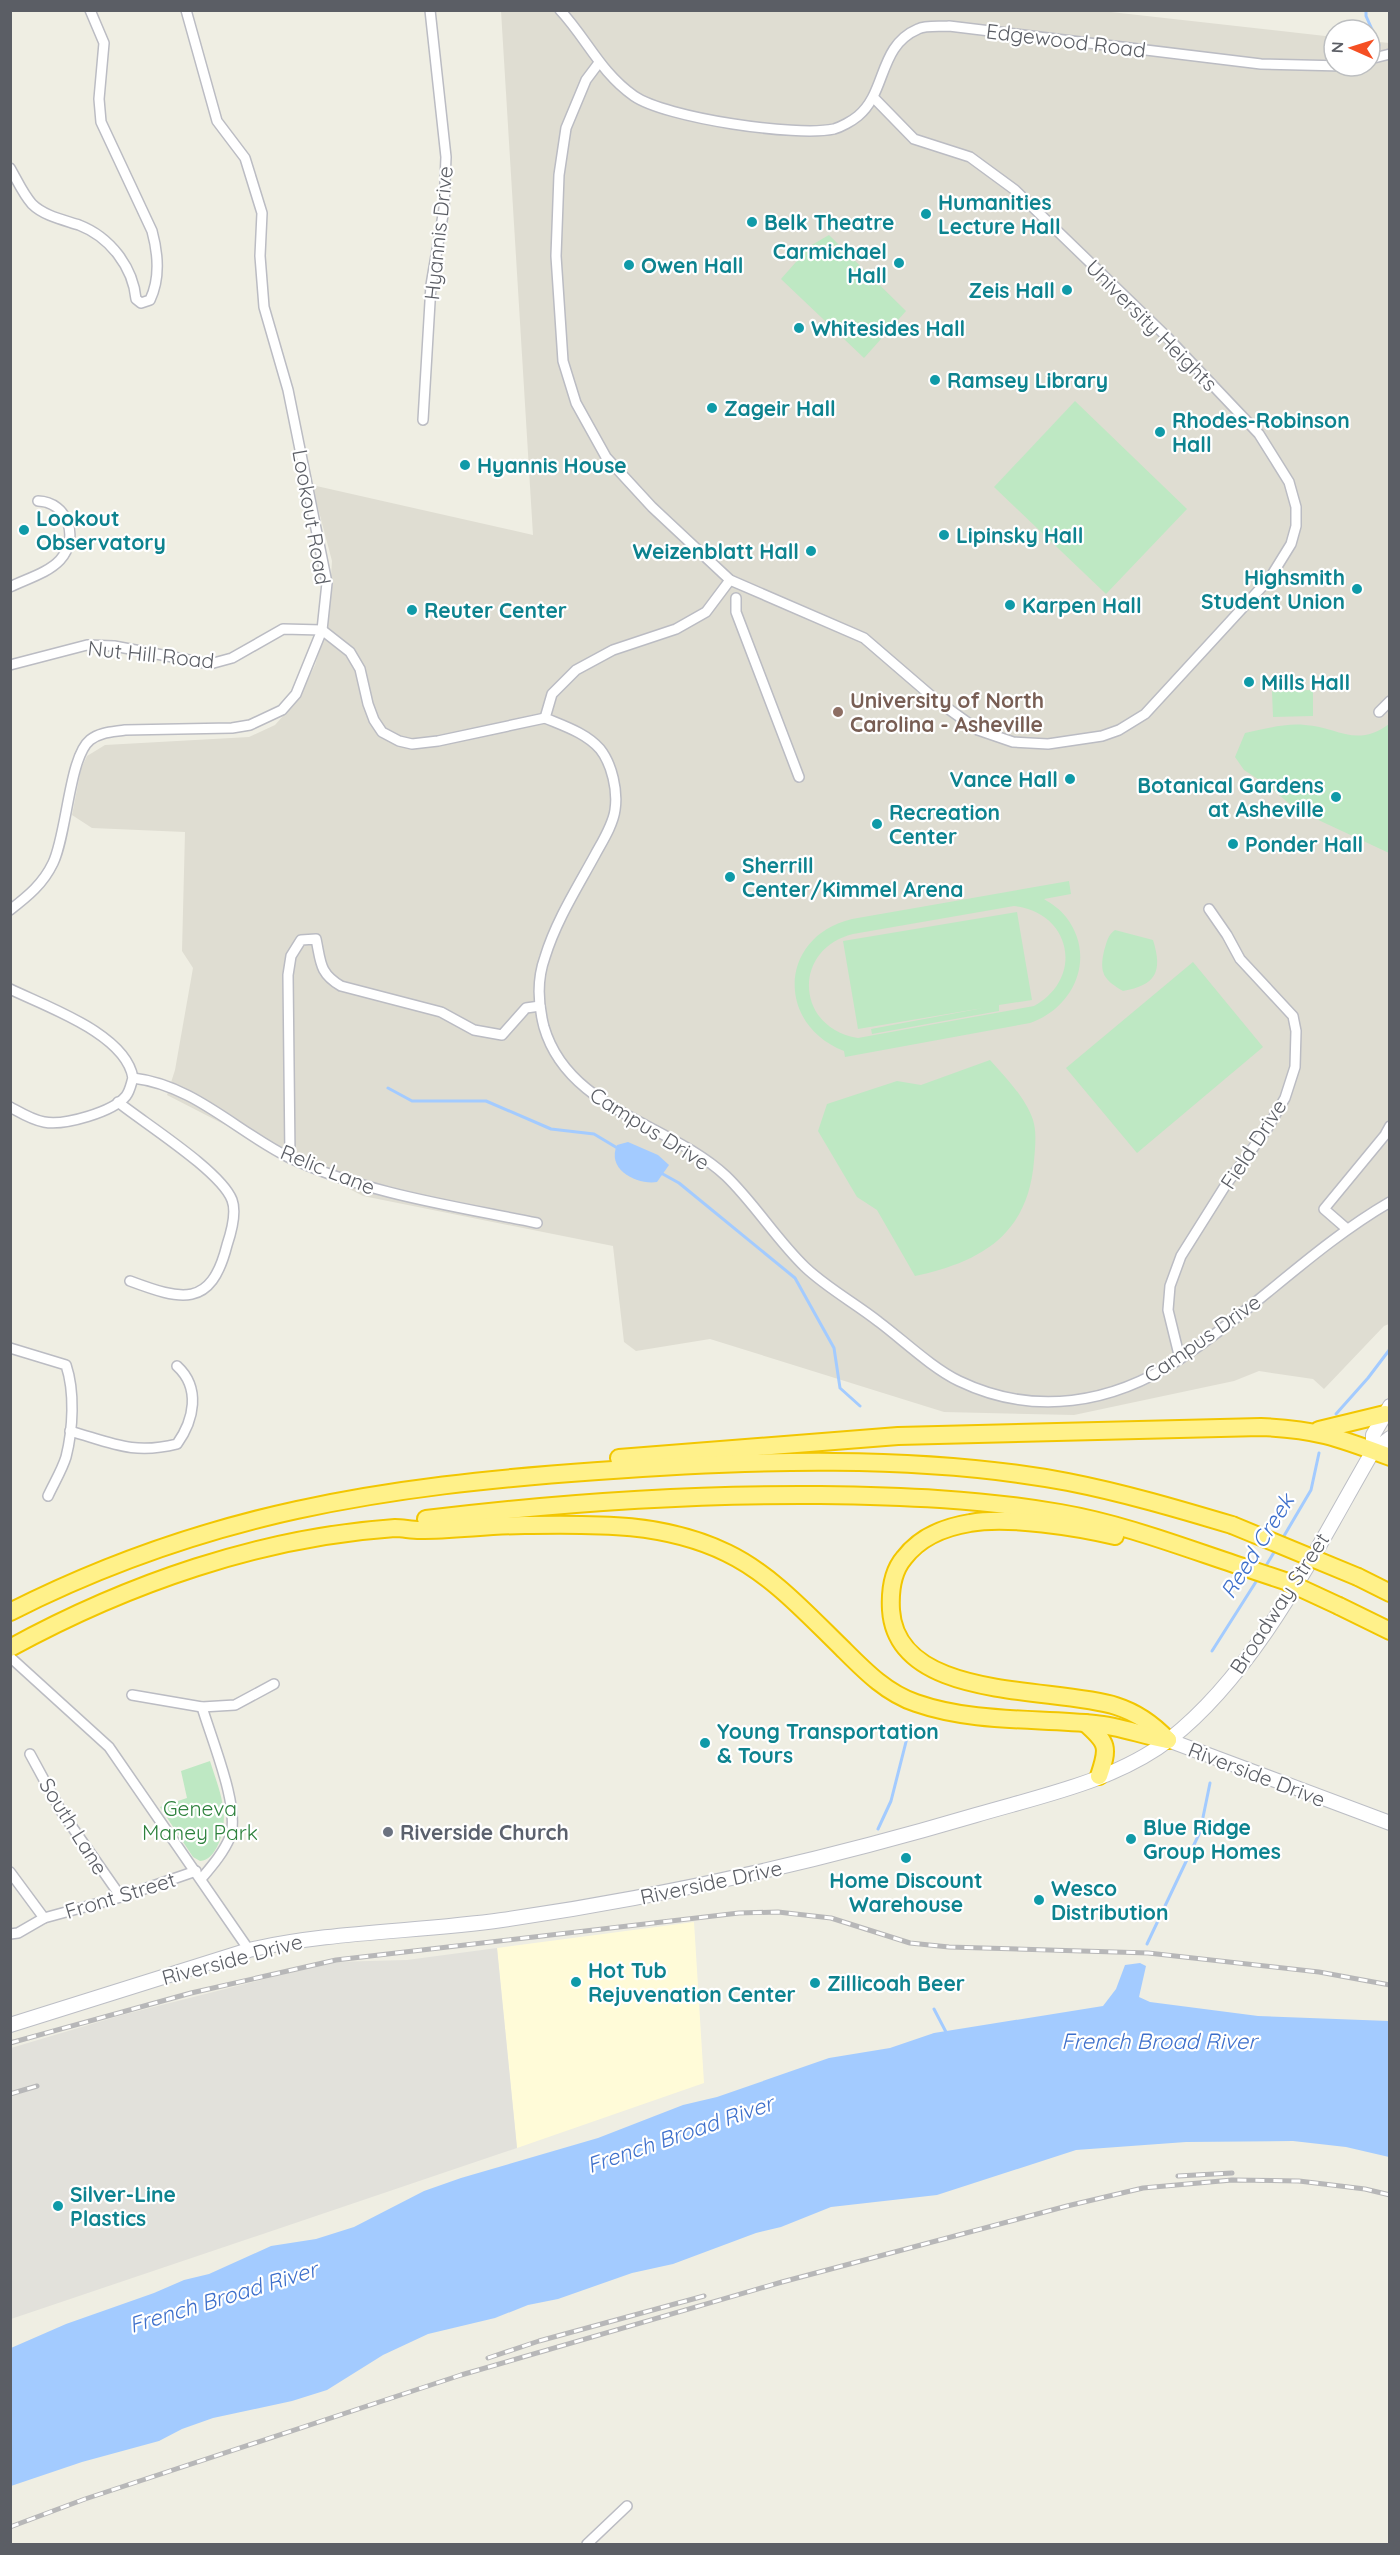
<svg xmlns="http://www.w3.org/2000/svg" width="1400" height="2555" font-family="Quicksand,sans-serif">
<rect width="100%" height="100%" fill="#efeee3"/>
<!-- commercial -->
<polygon fill="#fffbd8" points="694,1922 704,2083 517,2148 497,1948"/>
<!-- industrial -->
<polygon fill="#e2e1db" points="497,1948 517,2148 11,2319 11,2048 122,2015 332,1962 407,1960"/>
<!-- education -->
<polygon fill="#dfddd2" points="501,11 1102,11 1334,37 1334,66 1370,66 1370,41 1389,43 1389,1324 1384,1326 1324,1389 1313,1379 1259,1371 1234,1381 1074,1415 944,1412 710,1339 636,1351 624,1342 613,1246 363,1196 167,1095 175,1070 193,968 182,951 185,832 92,828 72,815 81,769 87,756 105,745 249,737 275,725 298,699 315,665 328,623 332,561 312,485 533,535"/>
<!-- green -->
<g fill="#bee8c3" fill-rule="evenodd">
<polygon points="829,235 906,311 864,358 781,279 810,246"/>
<polygon points="1075,401 1187,509 1106,594 994,487"/>
<polygon points="1313,690 1313,716 1273,717 1272,691"/>
<path d="M 1389,724 L 1389,853 L 1297,810 L 1267,785 L 1244,770 L 1235,757 L 1245,733 C 1265,729 1285,723 1305,725 C 1336,726 1356,749 1389,724 Z"/>
<path d="M 1069,881 L 1071,894 L 1044,899 C 1052,904 1060,909 1066,917 C 1097,957 1074,1008 1030,1023 L 845,1057 L 844,1051 C 775,1024 779,936 852,919 ZM 1014,906 C 1071,912 1085,978 1034,1006 L 858,1038 C 795,1028 792,949 853,934 Z"/>
<polygon points="1017,912 1032,1000 999,1005 999,1011 872,1034 871,1029 983,1008 858,1029 843,941"/>
<path d="M 1115,930 L 1153,940 C 1163,972 1156,985 1123,991 C 1104,980 1099,973 1104,951 C 1107,942 1107,936 1115,930 Z"/>
<polygon points="1193,962 1263,1047 1137,1153 1066,1068"/>
<path d="M 990,1060 C 1005,1077 1026,1098 1033,1120 C 1037,1132 1035,1149 1034,1161 C 1028,1235 981,1262 915,1276 L 877,1210 L 857,1197 L 818,1131 L 827,1104 L 897,1081 L 921,1085 Z"/>
<path d="M 210,1761 C 219,1790 232,1817 217,1847 C 213,1854 209,1860 200,1861 L 193,1857 L 160,1807 L 187,1798 L 181,1771 Z"/>
</g>
<!-- water -->
<g fill="#a3cbff">
<path d="M 628,1142 L 658,1155 L 669,1165 L 657,1182 C 637,1185 606,1170 617,1145 Z"/>
<polygon points="1140,1963 1146,1966 1139,1997 1150,2002 1258,2016 1389,2021 1389,2157 1346,2147 1293,2141 1186,2142 1076,2150 937,2195 831,2207 781,2227 756,2233 673,2264 632,2273 558,2299 528,2305 495,2318 428,2334 383,2355 327,2390 292,2401 213,2418 182,2429 159,2441 82,2462 11,2486 11,2348 66,2324 154,2293 184,2280 209,2274 271,2246 316,2239 354,2227 424,2191 461,2178 598,2138 683,2105 717,2097 829,2058 890,2048 934,2033 1103,2006 1116,1989 1125,1965"/>
</g>
<g fill="none" stroke-linecap="round" stroke-linejoin="round">
<!-- stream -->
<g stroke="#a3cbff" stroke-width="3">
<polyline points="1366,10 1366,16 1379,45"/>
<polyline points="388,1088 412,1101 486,1101 551,1129 594,1134 619,1149"/>
<polyline points="661,1173 679,1183 795,1278 834,1348 840,1388 860,1406"/>
<polyline points="1336,1414 1368,1378 1390,1349"/>
<polyline points="1281,1541 1311,1490 1319,1453"/>
<polyline points="1264,1569 1276,1549"/>
<polyline points="1212,1651 1259,1577"/>
<polyline points="878,1829 891,1801 908,1734"/>
<polyline points="1147,1944 1200,1832 1210,1783"/>
<polyline points="934,2009 947,2034"/>
</g>
<defs>
<g id="street">
<path d="M 560,10 C 587,39 600,72 634,96 C 666,118 796,137 834,129 C 841,127 852,121 858,116 C 887,92 878,46 918,29 C 926,25 940,27 949,26 L 1261,64 L 1343,66"/>
<polyline points="1370,59 1390,54"/>
<polyline points="598,64 586,80 566,128 559,175 556,256 563,361 576,403 606,457 652,507 730,580 864,638 936,700 978,730 1013,742 1048,744 1102,736 1119,730 1145,714 1270,578 1291,544 1296,526 1296,507 1289,482 1259,434 1167,337 1015,190 970,157 914,139 874,98"/>
<path d="M 10,168 C 17,180 23,194 32,204 C 44,216 64,220 79,225 C 110,237 133,267 136,299 L 141,303 L 150,300 C 160,279 158,253 152,231 L 101,122 L 99,99 L 104,43 L 90,10"/>
<polyline points="423,420 431,285 444,209 446,157 430,10"/>
<path d="M 730,580 L 706,612 L 676,629 L 613,650 L 576,670 L 552,694 L 545,718 C 564,726 586,733 600,749 C 612,764 618,791 615,810 C 613,825 602,842 595,855 C 577,888 556,921 545,957 C 537,979 538,1004 544,1027 C 568,1110 669,1123 726,1176 C 755,1204 776,1239 805,1267 C 827,1288 855,1303 879,1322 C 903,1340 932,1368 959,1381 C 1034,1417 1112,1404 1180,1359 C 1253,1311 1314,1246 1390,1202"/>
<path d="M 10,587 C 26,579 48,573 60,560 C 80,538 68,502 38,501"/>
<polyline points="736,598 736,612 799,777"/>
<polyline points="10,665 87,645 114,646 210,664 232,658 283,629 322,630 350,652 360,669 368,704 374,720 382,732 399,741 412,744 438,741 545,718"/>
<polyline points="1379,712 1390,701"/>
<path d="M 10,910 C 28,896 43,884 53,863 C 67,834 69,757 90,740 C 100,732 113,732 125,730 L 232,728 L 250,725 L 282,710 L 296,694 L 322,630 L 327,583 L 288,390 L 264,307 L 260,256 L 262,213 L 245,158 L 217,121 L 186,10"/>
<path d="M 10,989 C 47,1007 126,1034 133,1078 C 131,1084 130,1091 126,1096 C 113,1112 64,1126 44,1122 C 32,1120 21,1113 10,1107"/>
<path d="M 133,1078 C 194,1085 237,1132 290,1158 C 368,1194 454,1206 537,1223"/>
<path d="M 118,1102 C 144,1123 221,1171 232,1200 C 237,1213 231,1233 227,1245 C 211,1309 181,1300 130,1281"/>
<path d="M 290,1157 L 288,975 L 291,956 L 301,940 L 316,939 C 321,962 319,973 341,986 L 441,1012 L 474,1030 L 502,1035 L 526,1008 L 540,1006"/>
<polyline points="1347,1229 1324,1209 1385,1135 1390,1126"/>
<path d="M 10,1348 L 66,1365 C 75,1392 73,1429 66,1457 C 62,1470 54,1483 48,1496"/>
<polyline points="1180,1359 1168,1310 1170,1286 1181,1256 1225,1186 1267,1129 1285,1098 1295,1067 1296,1031 1293,1016 1240,959 1227,935 1209,909"/>
<path d="M 70,1431 C 112,1443 133,1455 177,1444 C 194,1420 201,1388 177,1366"/>
<polyline points="10,1657 109,1747 249,1950"/>
<polyline points="132,1695 202,1707 235,1705 274,1684"/>
<polyline points="30,1754 61,1811 121,1897"/>
<polyline points="10,1872 44,1918"/>
<path d="M 201,1879 C 212,1866 224,1852 230,1837 C 241,1809 211,1738 202,1707"/>
<polyline points="10,1934 18,1933 44,1918 121,1897 196,1871"/>
<polyline points="587,2544 627,2506"/>
</g>
<g id="secondary">
<polyline points="1373,1451 1373,1435 1390,1406"/>
<polyline points="1168,1740 1390,1823"/>
<path d="M 10,2025 L 249,1950 C 332,1931 418,1932 502,1920 C 663,1897 820,1861 976,1815 C 1040,1796 1116,1781 1170,1739 C 1258,1670 1317,1547 1373,1451 L 1390,1438"/>
</g>
<g id="highway">
<polyline points="1319,1430 1385,1414"/>
<path d="M 619,1458 L 898,1436 L 1261,1427 C 1316,1429 1339,1438 1390,1457"/>
<path d="M 426,1519 C 557,1503 688,1494 820,1495 C 900,1496 981,1499 1060,1513 C 1124,1524 1185,1548 1246,1568"/>
<path d="M 1115,1536 C 1077,1527 1008,1516 970,1523 C 945,1527 920,1537 904,1558 C 892,1572 890,1592 891,1610 C 897,1702 1053,1686 1116,1706 C 1138,1713 1153,1724 1168,1740"/>
<polyline points="1358,1577 1390,1593"/>
<polyline points="1339,1606 1390,1631"/>
<path d="M 10,1612 C 205,1513 384,1486 598,1471 C 747,1460 921,1454 1068,1482 C 1124,1493 1178,1509 1232,1525"/>
<path d="M 10,1648 C 127,1584 261,1537 395,1528 C 403,1528 411,1530 420,1530 C 455,1530 490,1525 525,1525 C 594,1524 664,1522 727,1553 C 771,1574 807,1614 842,1648 C 864,1670 886,1693 916,1703 C 973,1723 1037,1718 1095,1724 C 1119,1726 1144,1736 1168,1740"/>
<path d="M 1085,1723 C 1108,1743 1109,1747 1099,1776"/>
</g>
</defs>
<!-- street casing -->
<use href="#street" stroke="#bbbcc3" stroke-width="12"/>
<!-- secondary casing -->
<use href="#secondary" stroke="#bcbec5" stroke-width="16"/>
<!-- highway casing -->
<use href="#highway" stroke="#f2c600" stroke-width="20"/>
<!-- street -->
<use href="#street" stroke="#fff" stroke-width="9"/>
<!-- secondary -->
<use href="#secondary" stroke="#fff" stroke-width="14"/>
<!-- highway -->
<use href="#highway" stroke="#fff18a" stroke-width="16"/>
<defs>
<g id="rail">
<polyline points="10,2043 191,1993 336,1960 739,1913 778,1912 831,1918 910,1943 949,1947 1148,1953 1319,1972 1390,1985"/>
<polyline points="10,2094 37,2086"/>
<polyline points="1178,2176 1232,2173"/>
<polyline points="488,2358 539,2341 704,2296"/>
<polyline points="10,2527 85,2499 461,2375 782,2282 1067,2206 1143,2188 1232,2180 1299,2181 1365,2189 1390,2195"/>
</g>
</defs>
<!-- rail casing -->
<use href="#rail" stroke="#b7b7b8" stroke-width="5"/>
<!-- rail -->
<use href="#rail" stroke="#fff" stroke-width="3" stroke-dasharray="9" stroke-linecap="butt"/>
<defs>
<g id="highway-bridge">
<polyline points="1232,1525 1358,1577"/>
<polyline points="1246,1568 1285,1581 1339,1606"/>
</g>
</defs>
<!-- highway-bridge casing -->
<use href="#highway-bridge" stroke="#f2c600" stroke-width="20" stroke-linecap="butt"/>
<!-- highway-bridge -->
<use href="#highway-bridge" stroke="#fff18a" stroke-width="16"/>
</g>
<!-- markers -->
<g fill="#0f9aa8" stroke="#fff" stroke-width="2">
<circle cx="926" cy="214" r="6"/>
<circle cx="752" cy="222" r="6"/>
<circle cx="899" cy="263" r="6"/>
<circle cx="629" cy="265" r="6"/>
<circle cx="1067" cy="290" r="6"/>
<circle cx="799" cy="328" r="6"/>
<circle cx="935" cy="380" r="6"/>
<circle cx="712" cy="408" r="6"/>
<circle cx="1160" cy="432" r="6"/>
<circle cx="465" cy="465" r="6"/>
<circle cx="24" cy="530" r="6"/>
<circle cx="944" cy="535" r="6"/>
<circle cx="811" cy="551" r="6"/>
<circle cx="1357" cy="589" r="6"/>
<circle cx="1010" cy="605" r="6"/>
<circle cx="412" cy="610" r="6"/>
<circle cx="1249" cy="682" r="6"/>
<circle cx="1070" cy="779" r="6"/>
<circle cx="1336" cy="797" r="6"/>
<circle cx="877" cy="824" r="6"/>
<circle cx="1233" cy="844" r="6"/>
<circle cx="730" cy="877" r="6"/>
<circle cx="705" cy="1743" r="6"/>
<circle cx="1131" cy="1839" r="6"/>
<circle cx="906" cy="1858" r="6"/>
<circle cx="1039" cy="1900" r="6"/>
<circle cx="576" cy="1982" r="6"/>
<circle cx="815" cy="1983" r="6"/>
<circle cx="58" cy="2206" r="6"/>
</g>
<circle fill="#8d6e63" stroke="#fff" stroke-width="2" cx="838" cy="712" r="6"/>
<circle fill="#6b7280" stroke="#fff" stroke-width="2" cx="388" cy="1832" r="6"/>
<g text-anchor="middle" dominant-baseline="central" stroke-width="4.5" stroke-linejoin="round" paint-order="stroke">
<!-- street labels -->
<g font-size="21" fill="#5b5e65" stroke="#fff">
<text transform="translate(1066 40) rotate(7)">Edgewood Road</text>
<text transform="translate(438 233) rotate(-84)">Hyannis Drive</text>
<text transform="translate(1152 325) rotate(45)">University Heights</text>
<text transform="translate(312 517) rotate(80)">Lookout Road</text>
<text transform="translate(151 654) rotate(6)">Nut Hill Road</text>
<text transform="translate(650 1128) rotate(32)">Campus Drive</text>
<text transform="translate(1253 1144) rotate(-57)">Field Drive</text>
<text transform="translate(328 1169) rotate(22)">Relic Lane</text>
<text transform="translate(1202 1338) rotate(-35)">Campus Drive</text>
<text transform="translate(1279 1603) rotate(-57)">Broadway Street</text>
<text transform="translate(1257 1774) rotate(21)">Riverside Drive</text>
<text transform="translate(74 1826) rotate(58)">South Lane</text>
<text transform="translate(711 1882) rotate(-12)">Riverside Drive</text>
<text transform="translate(120 1895) rotate(-17)">Front Street</text>
<text transform="translate(232 1959) rotate(-15)">Riverside Drive</text>
</g>
<!-- culture labels -->
<g font-size="21" font-weight="bold" fill="#0d838f" stroke="#fff" text-anchor="start">
<text x="938" y="202">Humanities<tspan x="938" dy="24">Lecture Hall</tspan></text>
<text x="764" y="222">Belk Theatre</text>
<text x="887" y="251" text-anchor="end">Carmichael<tspan x="887" dy="24">Hall</tspan></text>
<text x="641" y="265">Owen Hall</text>
<text x="1055" y="290" text-anchor="end">Zeis Hall</text>
<text x="811" y="328">Whitesides Hall</text>
<text x="947" y="380">Ramsey Library</text>
<text x="724" y="408">Zageir Hall</text>
<text x="1172" y="420">Rhodes-Robinson<tspan x="1172" dy="24">Hall</tspan></text>
<text x="477" y="465">Hyannis House</text>
<text x="36" y="518">Lookout<tspan x="36" dy="24">Observatory</tspan></text>
<text x="956" y="535">Lipinsky Hall</text>
<text x="799" y="551" text-anchor="end">Weizenblatt Hall</text>
<text x="1345" y="577" text-anchor="end">Highsmith<tspan x="1345" dy="24">Student Union</tspan></text>
<text x="1022" y="605">Karpen Hall</text>
<text x="424" y="610">Reuter Center</text>
<text x="1261" y="682">Mills Hall</text>
<text x="1058" y="779" text-anchor="end">Vance Hall</text>
<text x="1324" y="785" text-anchor="end">Botanical Gardens<tspan x="1324" dy="24">at Asheville</tspan></text>
<text x="889" y="812">Recreation<tspan x="889" dy="24">Center</tspan></text>
<text x="1245" y="844">Ponder Hall</text>
<text x="742" y="865">Sherrill<tspan x="742" dy="24">Center/Kimmel Arena</tspan></text>
<text x="717" y="1731">Young Transportation<tspan x="717" dy="24">&amp; Tours</tspan></text>
<text x="1143" y="1827">Blue Ridge<tspan x="1143" dy="24">Group Homes</tspan></text>
<text x="906" y="1880" text-anchor="middle">Home Discount<tspan x="906" dy="24">Warehouse</tspan></text>
<text x="1051" y="1888">Wesco<tspan x="1051" dy="24">Distribution</tspan></text>
<text x="588" y="1970">Hot Tub<tspan x="588" dy="24">Rejuvenation Center</tspan></text>
<text x="827" y="1983">Zillicoah Beer</text>
<text x="70" y="2194">Silver-Line<tspan x="70" dy="24">Plastics</tspan></text>
</g>
<!-- education labels -->
<g font-size="21" font-weight="bold" fill="#785e54" stroke="#fff" text-anchor="start">
<text x="850" y="700">University of North<tspan x="850" dy="24">Carolina - Asheville</tspan></text>
</g>
<!-- park labels -->
<g font-size="21" fill="#2e823d" stroke="#fff">
<text x="200" y="1808">Geneva<tspan x="200" dy="24">Maney Park</tspan></text>
</g>
<!-- worship labels -->
<g font-size="21" font-weight="bold" fill="#5b616d" stroke="#fff" text-anchor="start">
<text x="400" y="1832">Riverside Church</text>
</g>
<!-- water labels -->
<g font-size="22" font-style="italic" fill="#3d6fcb" stroke="#fff">
<text transform="translate(1257 1546) rotate(-58)">Reed Creek</text>
<text x="1159" y="2041">French Broad River</text>
<text transform="translate(680 2134) rotate(-19)">French Broad River</text>
<text transform="translate(223 2297) rotate(-17)">French Broad River</text>
</g>
</g>
<!-- border -->
<rect width="1400" height="2555" fill="none" stroke="#5b5e65" stroke-width="24"/>
<!-- north arrow -->
<g transform="translate(1352 48) rotate(273)"><circle r="28" fill="#ffffff" stroke="#bdbfc1" stroke-width="1.5"/>
<path d="M0-4.5L10 22L0 15L-10 22Z" fill="#f54f23"/>
<text y="-9" font-size="16" font-weight="bold" text-anchor="middle" fill="#5b5e65">N</text>
</g>
</svg>
